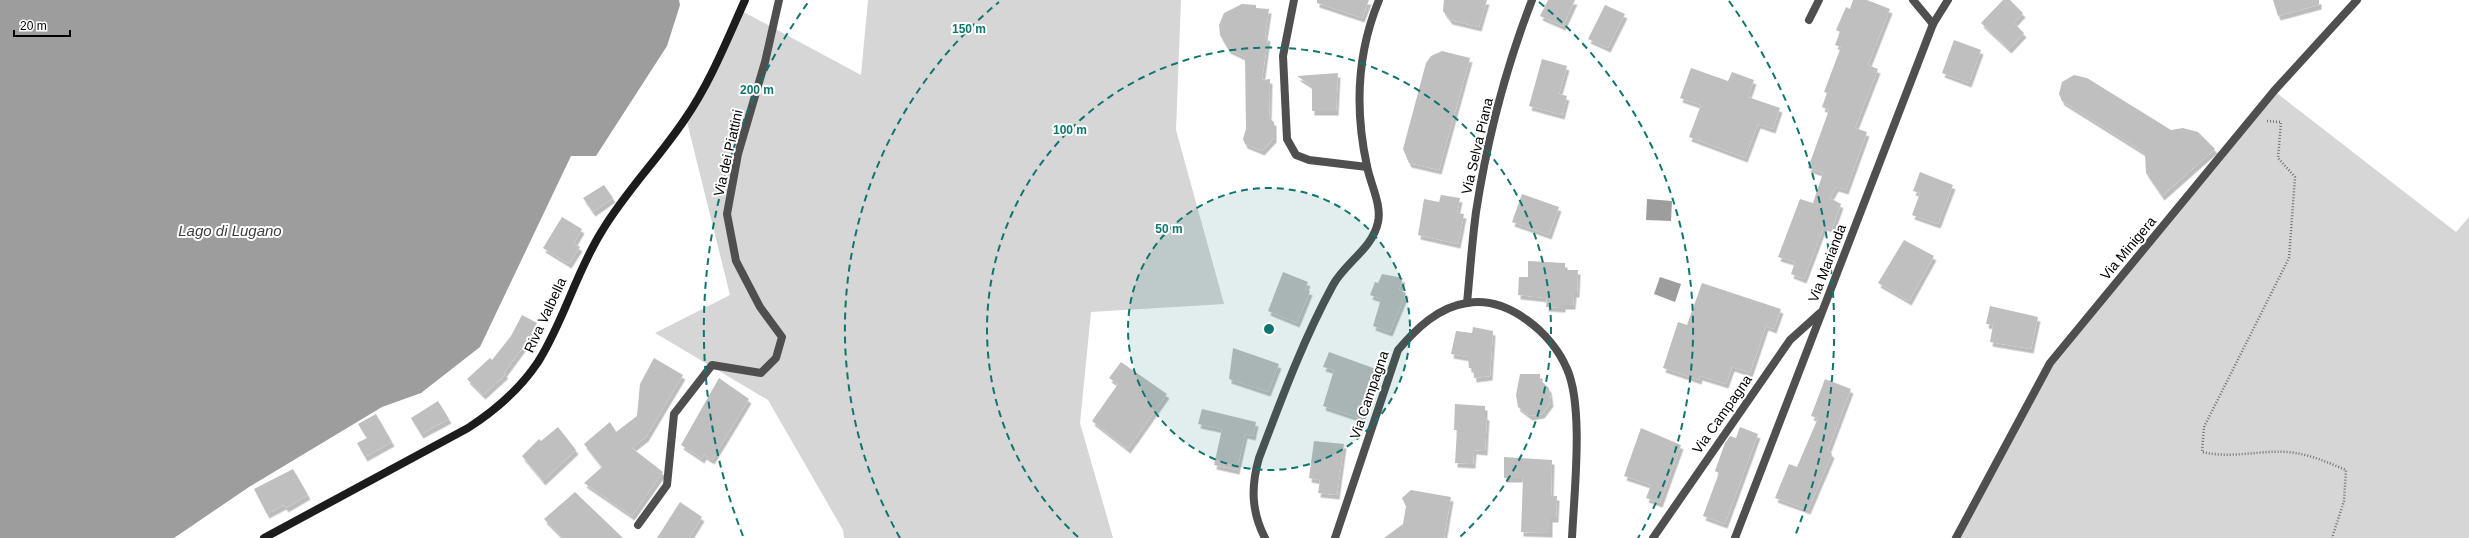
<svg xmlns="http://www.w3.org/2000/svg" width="2469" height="538" font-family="Helvetica,sans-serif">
<defs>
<filter id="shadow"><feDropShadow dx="2.5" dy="4.5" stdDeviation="0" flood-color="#0004"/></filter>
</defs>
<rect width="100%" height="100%" fill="#fff"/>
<!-- green -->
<g fill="#d6d6d6">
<polygon points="868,0 1181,0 1176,130 1224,304 1091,312 1080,423 1113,538 844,538 843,530 768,400 655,333 730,295 686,118 740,10 861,75"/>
<polygon points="2274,91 2456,232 2469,217 2469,538 1956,538 2050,363"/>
</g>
<!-- water -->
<g fill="#9d9d9d">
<polygon points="0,0 679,0 680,5 667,46 596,156 571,156 480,347 421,393 382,407 249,487 174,538 0,538"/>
<polygon points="1647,199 1672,201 1671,221 1646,220"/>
<polygon points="1660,277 1681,284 1675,302 1654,294"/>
</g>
<!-- building -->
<g fill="#bfbfbf" filter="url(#shadow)">
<polygon points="1317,0 1369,0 1362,18 1317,3"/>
<polygon points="1444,0 1487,0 1479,27 1450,20 1443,11"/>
<polygon points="1548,0 1575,0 1563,26 1540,16"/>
<polygon points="1853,0 1867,0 1890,9 1868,65 1878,69 1855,128 1867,132 1846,190 1836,187 1830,198 1841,204 1832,229 1824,226 1804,279 1791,274 1795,262 1778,257 1800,199 1813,203 1823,173 1808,168 1829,110 1822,107 1827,93 1824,92 1841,47 1835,45 1840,32 1836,30 1846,7 1850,9"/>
<polygon points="2003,0 2010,0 2023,13 2014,23 2024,33 2009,49 1981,23"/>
<polygon points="2273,0 2319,0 2319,5 2278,16"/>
<polygon points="1242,4 1256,5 1256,8 1269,9 1265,36 1268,37 1262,80 1270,79 1269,118 1274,122 1274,138 1262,151 1245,144 1243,139 1246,129 1245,57 1228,49 1220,35 1219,25 1224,13"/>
<polygon points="1605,5 1625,14 1608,48 1588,39"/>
<polygon points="1954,40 1981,50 1969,83 1942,73"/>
<polygon points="1442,51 1470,58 1439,170 1409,163 1403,149 1426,63 1431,56"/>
<polygon points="1542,59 1567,66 1559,94 1567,96 1562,115 1529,106"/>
<polygon points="1691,68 1728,81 1732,72 1754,80 1748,97 1780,108 1773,129 1758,124 1745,158 1689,137 1701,105 1680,98"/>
<polygon points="1338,73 1336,111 1312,111 1312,86 1297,76"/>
<polygon points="2074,75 2087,78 2171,130 2183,128 2198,132 2215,149 2162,196 2146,173 2145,153 2062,101 2059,94 2062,82"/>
<polygon points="1920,172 1953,185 1938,224 1912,215 1920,193 1913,191"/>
<polygon points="604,185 613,198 593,212 583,198"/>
<polygon points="1522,194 1559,207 1549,235 1512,222"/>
<polygon points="1441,195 1460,198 1457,213 1464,214 1458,244 1418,235 1424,199 1439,202"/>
<polygon points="562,217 582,229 574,243 580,247 569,264 543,248"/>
<polygon points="1904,240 1934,256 1909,301 1878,283"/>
<polygon points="1528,261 1565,263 1565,270 1578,270 1577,293 1574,293 1573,305 1563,305 1563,308 1546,307 1547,298 1518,295 1519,277 1528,277"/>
<polygon points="1283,272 1308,282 1305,289 1310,291 1297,323 1268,311"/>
<polygon points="1382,274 1403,278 1399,290 1406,293 1390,332 1373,326 1381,299 1370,295 1375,282 1378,283"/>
<polygon points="1702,283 1781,309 1774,329 1766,326 1750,373 1732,367 1726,384 1700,376 1699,380 1663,368 1678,322 1687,325"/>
<polygon points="1990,306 2038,317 2031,349 1990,342 1993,325 1986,324"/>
<polygon points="522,315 537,323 526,343 504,373 506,374 483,395 467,379 490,358 492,360 511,336"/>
<polygon points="1473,327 1493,331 1490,376 1474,378 1473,368 1469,368 1468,357 1451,354 1456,331 1472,333"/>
<polygon points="1233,348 1279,364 1268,392 1229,379"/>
<polygon points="1329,352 1376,369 1362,419 1323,406 1334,370 1323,367"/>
<polygon points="654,358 683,375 646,437 632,448 663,472 632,516 584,483 602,467 584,444 610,422 616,432 637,416 640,384"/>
<polygon points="1121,362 1167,394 1128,449 1092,421 1118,384 1109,378"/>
<polygon points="1520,374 1540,374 1540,380 1549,388 1551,402 1542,414 1530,416 1518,407 1516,395"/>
<polygon points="719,378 749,399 712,460 704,455 702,459 681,445"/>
<polygon points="1825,379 1851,389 1828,450 1832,454 1808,510 1775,498 1789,464 1797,467 1818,418 1811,416"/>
<polygon points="438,401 449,419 421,434 411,418"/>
<polygon points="1455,404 1485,406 1485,416 1487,416 1485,451 1474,450 1473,464 1455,463 1457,430 1454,430"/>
<polygon points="1202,409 1256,422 1253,436 1245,434 1237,470 1214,465 1222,429 1198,424"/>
<polygon points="376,414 392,442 365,457 357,443 367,438 358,424"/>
<polygon points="558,427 576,450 543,481 522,456 539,439 541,441"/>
<polygon points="1740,427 1758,434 1725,524 1703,516 1719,473 1715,471 1725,443 1730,436 1736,438"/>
<polygon points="1641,428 1681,445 1660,503 1646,498 1651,485 1624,476"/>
<polygon points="1314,441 1344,444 1337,495 1318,493 1320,480 1309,478"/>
<polygon points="1504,457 1552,460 1551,496 1557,496 1556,518 1550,518 1550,533 1521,532 1523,478 1504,478"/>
<polygon points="293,469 308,495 286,508 284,505 267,514 254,489"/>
<polygon points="1411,490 1451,497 1444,538 1384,538 1403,524 1406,506 1402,498"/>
<polygon points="575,492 623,538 563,538 544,519"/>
<polygon points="680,502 702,517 689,538 657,538"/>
</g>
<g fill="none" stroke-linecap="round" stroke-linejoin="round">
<!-- path -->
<path stroke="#717171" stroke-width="2.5" stroke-dasharray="1 2" stroke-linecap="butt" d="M 2267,121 L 2281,122 L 2278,158 L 2295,177 L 2289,258 L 2204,427 L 2202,452 C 2232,459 2258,450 2288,452 C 2309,454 2327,462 2346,470 L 2344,501 L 2332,538"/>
<!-- service -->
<g stroke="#4f4f4f" stroke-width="8">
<polyline points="1294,0 1283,56 1287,139 1296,155 1309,160 1367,167"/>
<polyline points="1913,0 1933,24"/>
<polyline points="1809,20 1819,0"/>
</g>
<!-- minor -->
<g stroke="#4f4f4f" stroke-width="8">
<path d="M 1467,303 C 1470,272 1472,242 1476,212 C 1487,140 1506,67 1532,0"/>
<polyline points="638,525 667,485 674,414 712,365 761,373 776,358 782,337 760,307 736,261 727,214 738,154 765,62 779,0"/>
<path d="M 1265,538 C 1251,511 1251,486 1259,458 C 1281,400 1303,340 1333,285 C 1345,263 1373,248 1378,222 C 1382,205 1370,183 1367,166 C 1355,111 1357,53 1379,0"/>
<path d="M 1335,538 L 1398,350 C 1416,329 1438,307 1467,303 C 1508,296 1552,333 1567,369 C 1584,407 1574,494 1572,538"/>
<polyline points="1653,538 1790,340 1820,313"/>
<polyline points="1735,538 1933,24 1948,0"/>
<polyline points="1956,538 2050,363 2274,91 2357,0"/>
</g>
<!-- secondary -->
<path stroke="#1c1c1c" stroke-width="8" d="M 264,538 L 468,428 C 496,410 520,389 538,362 C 564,321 576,272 602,231 C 626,191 659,158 685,119 C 710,83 727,40 745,0"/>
</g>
<!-- distance rings -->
<circle cx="1269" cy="329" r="141" fill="#0f766e" fill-opacity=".12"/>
<g fill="none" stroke="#0f766e" stroke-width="2" stroke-dasharray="7 5">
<circle cx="1269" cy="329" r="141"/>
<path d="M1078 537A282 282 0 1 1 1460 537"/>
<path d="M900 538A424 424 0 0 1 999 2M1539 2A424 424 0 0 1 1638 538"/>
<path d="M743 536A565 565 0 0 1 809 1M1729 1A565 565 0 0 1 1795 536"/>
</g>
<g text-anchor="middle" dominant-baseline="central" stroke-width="4" stroke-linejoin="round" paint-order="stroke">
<!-- street labels -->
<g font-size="14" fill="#000" stroke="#fff">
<text transform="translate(1477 146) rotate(-77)">Via Selva Piana</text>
<text transform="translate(728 153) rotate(-77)">Via dei Piattini</text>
<text transform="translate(2128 248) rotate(-50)">Via Minigera</text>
<text transform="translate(1827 263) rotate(-69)">Via Marianda</text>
<text transform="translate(545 315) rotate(-65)">Riva Valbella</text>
<text transform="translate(1369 395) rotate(-71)">Via Campagna</text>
<text transform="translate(1722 414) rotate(-55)">Via Campagna</text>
</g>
<!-- water labels -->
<g font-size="15" font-style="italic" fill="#3e3e3e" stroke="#fff">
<text x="230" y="230">Lago di Lugano</text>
</g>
</g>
<circle cx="1269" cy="329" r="6" fill="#0f766e" stroke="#fff" stroke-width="2"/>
<g font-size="12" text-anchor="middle" font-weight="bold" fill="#0f766e" stroke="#fff" stroke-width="4" stroke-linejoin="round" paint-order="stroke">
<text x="969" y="33">150 m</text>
<text x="757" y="94">200 m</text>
<text x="1070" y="134">100 m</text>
<text x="1169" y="233">50 m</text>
</g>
<!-- scale -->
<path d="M14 30v6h56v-6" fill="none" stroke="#000000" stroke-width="2"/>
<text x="20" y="30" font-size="12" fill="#000000" stroke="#ffffff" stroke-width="3" paint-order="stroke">20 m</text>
</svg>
